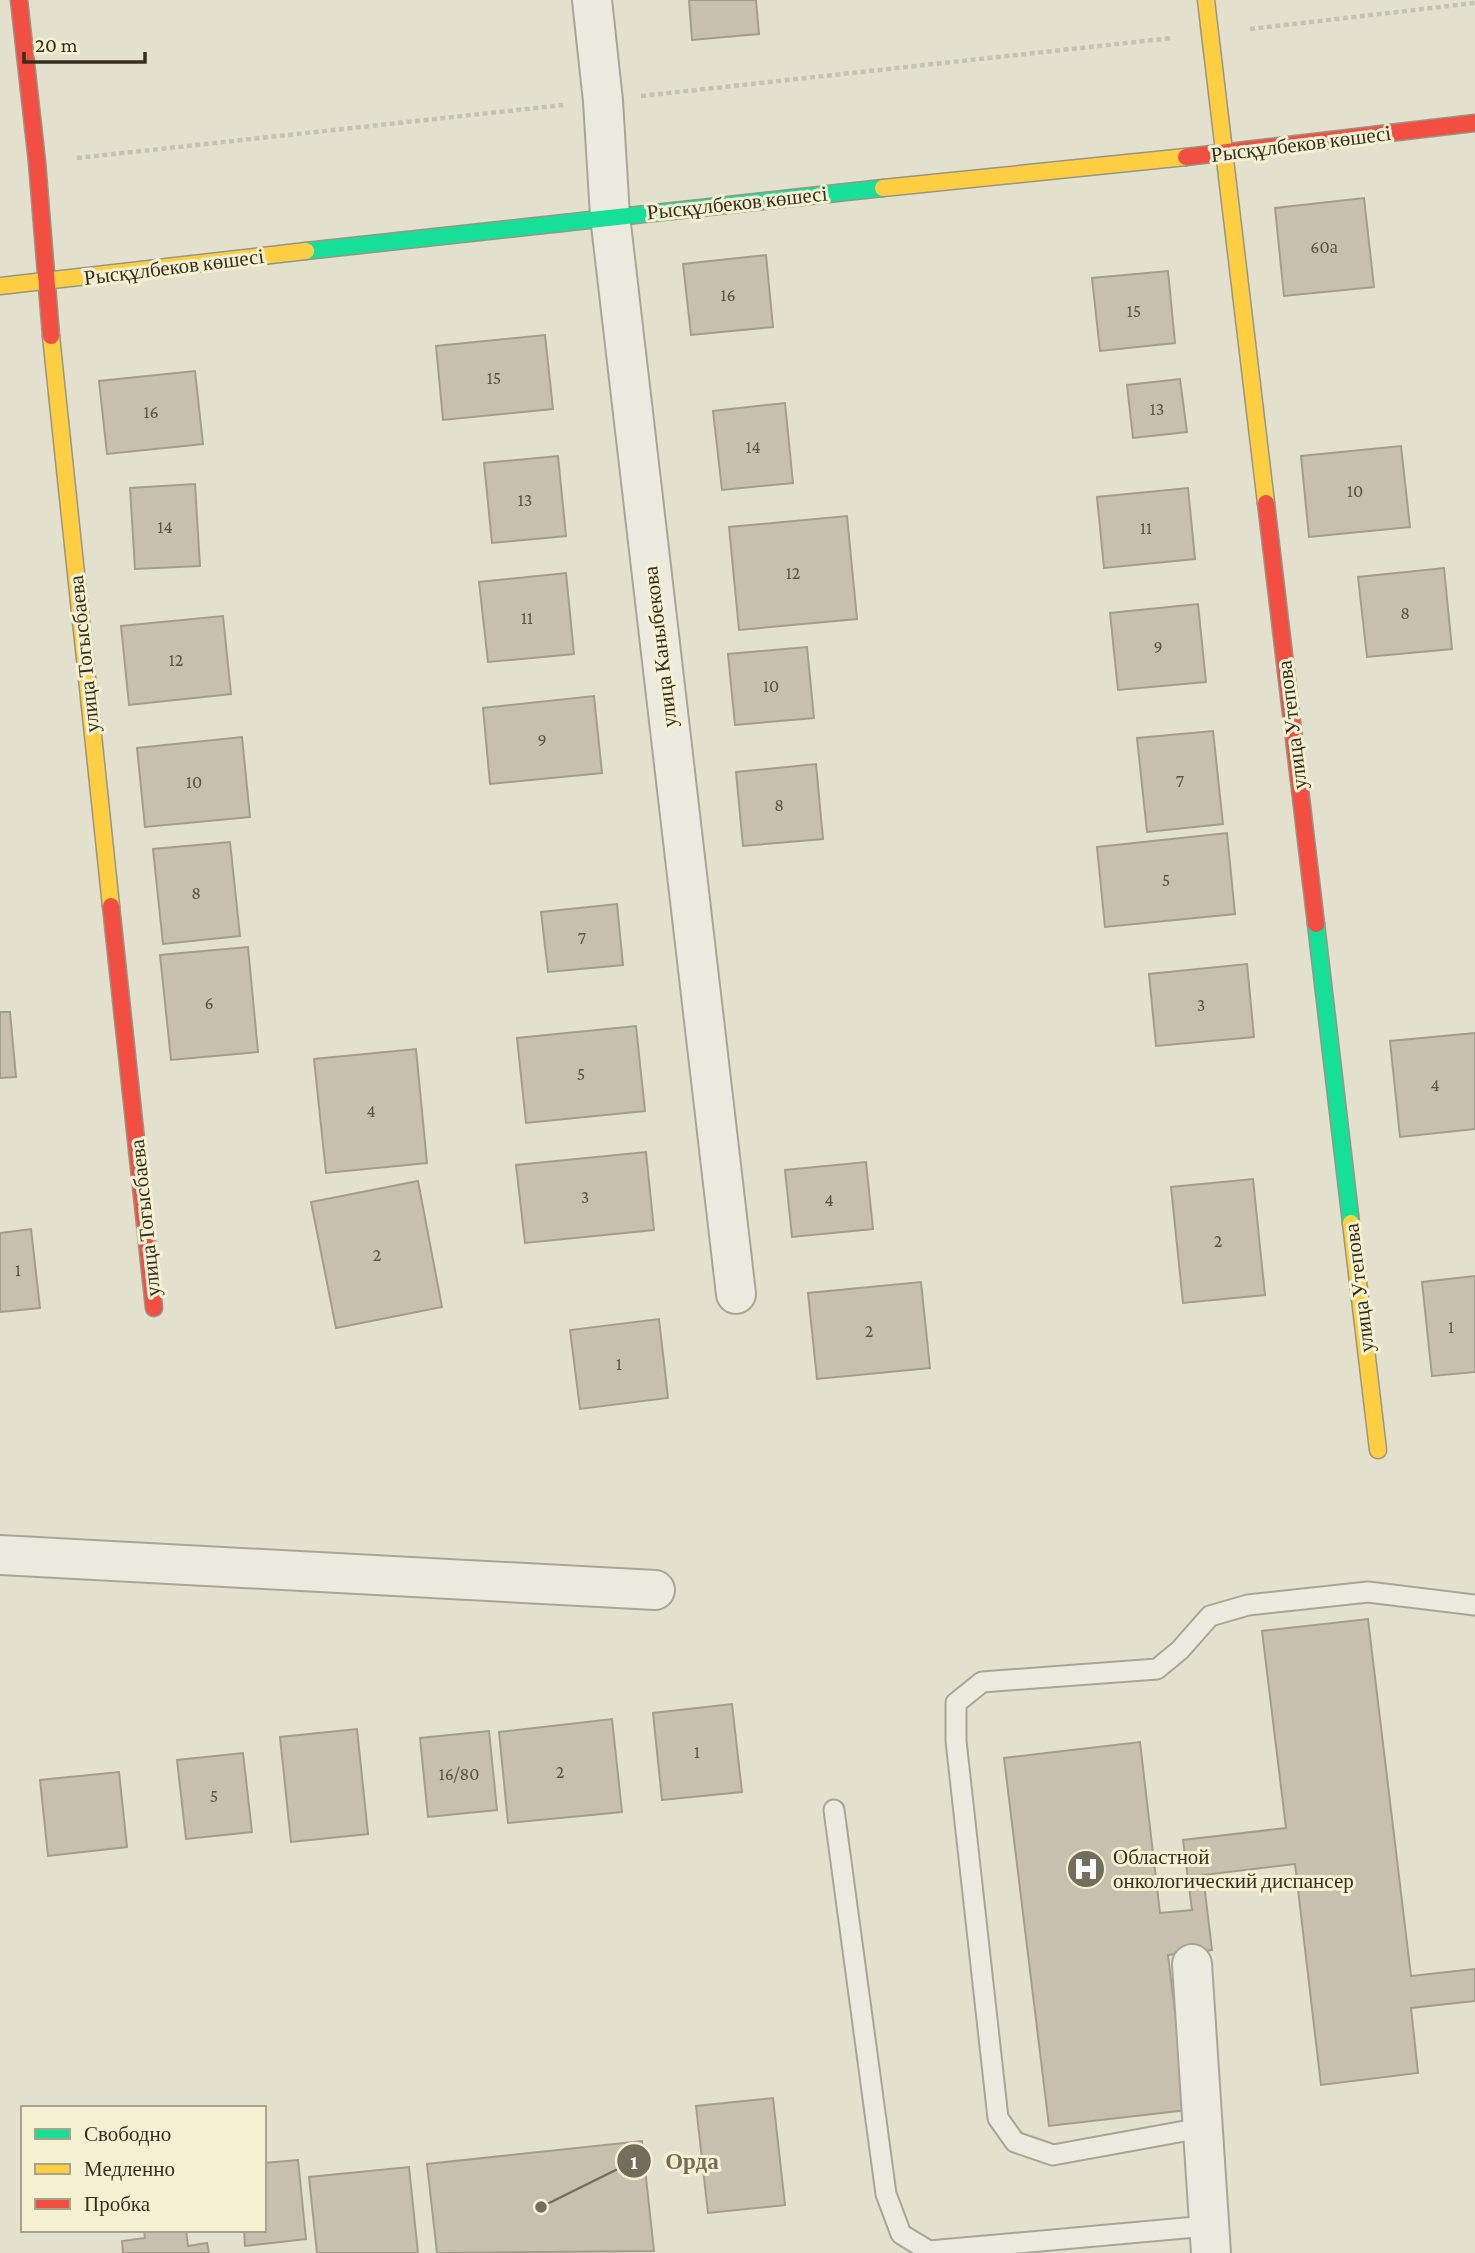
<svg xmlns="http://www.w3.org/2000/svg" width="1475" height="2253" font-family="'Crimson Pro',serif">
<rect width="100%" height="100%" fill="#e3e1cd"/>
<!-- building -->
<g fill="#c7c0ae" stroke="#a39d8d" stroke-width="2">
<polygon points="689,0 756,0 759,34 692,40"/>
<polygon points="1364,198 1374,287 1284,296 1275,208"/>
<polygon points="766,255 773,327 691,335 683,264"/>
<polygon points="1168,271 1175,343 1100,351 1092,278"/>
<polygon points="545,335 553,409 443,420 436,346"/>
<polygon points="195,371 203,444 107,454 99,381"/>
<polygon points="1180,379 1187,432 1133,438 1127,385"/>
<polygon points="785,403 793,483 722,490 713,411"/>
<polygon points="1401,446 1410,527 1309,537 1301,456"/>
<polygon points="558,456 566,536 492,543 484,463"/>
<polygon points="195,484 200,566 135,569 130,488"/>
<polygon points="1188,488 1195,559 1104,568 1097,497"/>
<polygon points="847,516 857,619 739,630 729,527"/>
<polygon points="1444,568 1452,649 1367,657 1358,577"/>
<polygon points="566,573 574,654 488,662 479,582"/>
<polygon points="1198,604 1206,682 1118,690 1110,613"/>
<polygon points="223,616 231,694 129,705 121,626"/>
<polygon points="807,647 814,718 735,725 728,654"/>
<polygon points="594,696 602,773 490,784 483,708"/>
<polygon points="1213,731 1223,824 1147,832 1137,738"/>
<polygon points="242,737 250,817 145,827 137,748"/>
<polygon points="816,764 823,839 743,846 736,772"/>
<polygon points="1227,833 1235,914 1105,927 1097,847"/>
<polygon points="230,842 240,936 163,944 153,849"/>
<polygon points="617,904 623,965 548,972 541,912"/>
<polygon points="248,947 258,1052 171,1060 160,955"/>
<polygon points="1247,964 1254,1037 1156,1046 1149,974"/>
<polygon points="0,1012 10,1012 16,1077 0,1078"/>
<polygon points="636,1026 645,1111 526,1123 517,1038"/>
<polygon points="1475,1033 1475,1129 1400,1137 1390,1041"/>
<polygon points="416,1049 427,1163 326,1173 314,1059"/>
<polygon points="646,1152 654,1230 525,1243 516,1165"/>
<polygon points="866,1162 873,1229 792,1237 785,1170"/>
<polygon points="1253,1179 1265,1295 1183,1303 1171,1187"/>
<polygon points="418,1181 442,1307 336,1328 311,1202"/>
<polygon points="31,1229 40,1308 0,1312 0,1233"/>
<polygon points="1475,1276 1475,1372 1432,1376 1422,1282"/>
<polygon points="921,1282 930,1368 817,1379 808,1293"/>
<polygon points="659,1319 668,1398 580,1409 570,1330"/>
<polygon points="1368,1619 1411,1976 1475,1969 1475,2001 1411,2008 1418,2073 1321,2085 1295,1864 1203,1875 1212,1950 1168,1955 1187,2110 1049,2126 1004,1758 1140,1742 1160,1913 1192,1910 1183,1840 1286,1828 1262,1631"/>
<polygon points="732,1704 742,1792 662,1800 653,1713"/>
<polygon points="612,1719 622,1812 508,1823 499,1732"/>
<polygon points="357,1729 368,1834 291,1842 280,1737"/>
<polygon points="489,1731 497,1810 428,1817 420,1738"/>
<polygon points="243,1753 252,1832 186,1839 177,1760"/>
<polygon points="119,1772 127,1847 48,1856 40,1780"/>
<polygon points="773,2098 785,2205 708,2213 696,2106"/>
<polygon points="642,2141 654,2251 437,2253 427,2164"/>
<polygon points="298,2160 306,2239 245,2246 244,2230 264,2230 264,2163"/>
<polygon points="409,2167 418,2253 317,2253 309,2177"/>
<polygon points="144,2230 186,2230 188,2246 207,2243 209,2253 123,2253 122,2241 145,2238"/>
</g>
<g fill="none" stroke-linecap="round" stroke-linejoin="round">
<defs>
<g id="lane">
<polyline points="834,1810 886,2194 901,2234 929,2251 1207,2226"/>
<polyline points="1201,2128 1053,2155 1015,2142 998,2118 956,1741 956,1703 982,1682 1157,1669 1180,1650 1210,1616 1248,1605 1368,1592 1475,1605"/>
</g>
<g id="street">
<polyline points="592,0 603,101 610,216 736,1294"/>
<polyline points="0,1555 655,1590"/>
<polyline points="1192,1964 1211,2253"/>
</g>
<g id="fast">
<polyline points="306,251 883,188"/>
<polyline points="1316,924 1351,1223"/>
</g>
<g id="slow">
<polyline points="1206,0 1266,503"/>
<polyline points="883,188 1186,157"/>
<polyline points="0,286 306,251"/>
<polyline points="51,336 111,906"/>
<polyline points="1351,1223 1378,1450"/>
</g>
<g id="jam">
<polyline points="19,0 37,162 51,336"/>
<polyline points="1186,157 1475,123"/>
<polyline points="1266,503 1316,924"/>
<polyline points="111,906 154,1308"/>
</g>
</defs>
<!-- lane casing -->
<use href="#lane" stroke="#a8a596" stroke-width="23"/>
<!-- street casing -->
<use href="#street" stroke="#a8a596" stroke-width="42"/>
<!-- fast casing -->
<use href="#fast" stroke="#989586" stroke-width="19"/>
<!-- slow casing -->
<use href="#slow" stroke="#989586" stroke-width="19"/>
<!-- jam casing -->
<use href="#jam" stroke="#989586" stroke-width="19"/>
<!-- path -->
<g stroke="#c4c2b5" stroke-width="4.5" stroke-dasharray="5 3.5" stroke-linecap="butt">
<polyline points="1250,29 1475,3"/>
<polyline points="641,96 1172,38"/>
<polyline points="77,158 563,105"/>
</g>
<!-- lane -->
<use href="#lane" stroke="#eceadf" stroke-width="19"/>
<!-- street -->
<use href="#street" stroke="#eceadf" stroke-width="38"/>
<!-- fast -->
<use href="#fast" stroke="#16e098" stroke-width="16"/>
<!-- slow -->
<use href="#slow" stroke="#ffcf43" stroke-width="16"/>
<!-- jam -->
<use href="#jam" stroke="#f24e42" stroke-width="16"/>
</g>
<!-- icons -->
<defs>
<symbol id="hospital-disc" viewBox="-11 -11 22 22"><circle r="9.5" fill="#736d5b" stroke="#f4f1d3"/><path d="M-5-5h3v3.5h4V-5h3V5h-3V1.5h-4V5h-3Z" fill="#fff"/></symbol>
</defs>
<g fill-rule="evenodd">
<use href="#hospital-disc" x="1064" y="1847" width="44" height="44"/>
</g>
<g text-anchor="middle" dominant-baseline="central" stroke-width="6" stroke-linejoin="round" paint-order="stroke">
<!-- number labels -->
<g font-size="18" fill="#5b5342">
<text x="1324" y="247">60а</text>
<text x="728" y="295">16</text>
<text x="1134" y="311">15</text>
<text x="494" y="378">15</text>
<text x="1157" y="409">13</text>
<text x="151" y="412">16</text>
<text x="753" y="447">14</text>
<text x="1355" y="491">10</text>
<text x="525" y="500">13</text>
<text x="165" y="527">14</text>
<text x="1146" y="528">11</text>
<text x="793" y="573">12</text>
<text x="1405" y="613">8</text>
<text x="527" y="618">11</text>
<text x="1158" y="647">9</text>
<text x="176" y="660">12</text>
<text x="771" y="686">10</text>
<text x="542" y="740">9</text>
<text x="1180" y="781">7</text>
<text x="194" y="782">10</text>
<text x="779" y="805">8</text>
<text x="1166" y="880">5</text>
<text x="196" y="893">8</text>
<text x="582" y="938">7</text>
<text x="209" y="1003">6</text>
<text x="1201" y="1005">3</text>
<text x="581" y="1074">5</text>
<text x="1435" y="1085">4</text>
<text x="371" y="1111">4</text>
<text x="585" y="1197">3</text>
<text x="829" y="1200">4</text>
<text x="1218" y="1241">2</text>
<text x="377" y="1255">2</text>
<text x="18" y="1270">1</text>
<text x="1451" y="1327">1</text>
<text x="869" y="1331">2</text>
<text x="619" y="1364">1</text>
<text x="697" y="1752">1</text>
<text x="560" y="1772">2</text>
<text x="459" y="1774">16/80</text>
<text x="214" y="1796">5</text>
</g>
<!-- street labels -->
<g font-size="21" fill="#372f1e" stroke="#f4f1d3">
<text transform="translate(1301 144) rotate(-7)">Рысқұлбеков көшесі</text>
<text transform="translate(737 203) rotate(-6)">Рысқұлбеков көшесі</text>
<text transform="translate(174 267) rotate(-7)">Рысқұлбеков көшесі</text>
<text transform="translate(660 647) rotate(-97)">улица Каныбекова</text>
<text transform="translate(84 654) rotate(-96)">улица Тогысбаева</text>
<text transform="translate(1292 725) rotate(-97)">улица Утепова</text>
<text transform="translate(145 1218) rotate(-96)">улица Тогысбаева</text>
<text transform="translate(1359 1288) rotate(-97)">улица Утепова</text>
</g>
<!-- poi labels -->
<g font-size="21" fill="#372f1e" stroke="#f4f1d3" text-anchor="start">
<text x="1113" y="1857">Областной<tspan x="1113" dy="24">онкологический диспансер</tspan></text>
</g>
</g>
<!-- callouts -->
<path fill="none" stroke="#736d5b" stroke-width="2.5" d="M541 2207L634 2161"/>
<g fill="#736d5b" stroke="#f4f1d3" stroke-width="2.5">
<circle cx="541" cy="2207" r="7"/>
<circle cx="634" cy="2161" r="18"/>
</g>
<g font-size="21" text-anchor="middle" font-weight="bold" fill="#fff">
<text x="634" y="2169">1</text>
</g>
<g font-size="23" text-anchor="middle" font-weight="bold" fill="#736d5b" stroke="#f4f1d3" stroke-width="6" stroke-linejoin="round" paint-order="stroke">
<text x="692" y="2169">Орда</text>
</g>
<!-- legend -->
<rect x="21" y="2106" width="245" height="126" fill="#f4f1d3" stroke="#a8a38b" stroke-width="2"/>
<rect x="35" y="2129" width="35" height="10" fill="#16e098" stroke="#a8a38b" stroke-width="2"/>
<text x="84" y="2141" font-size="21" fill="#372f1e">Свободно</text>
<rect x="35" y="2164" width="35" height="10" fill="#ffcf43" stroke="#a8a38b" stroke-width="2"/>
<text x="84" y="2176" font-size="21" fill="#372f1e">Медленно</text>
<rect x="35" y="2199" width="35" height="10" fill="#f24e42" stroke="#a8a38b" stroke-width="2"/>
<text x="84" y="2211" font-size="21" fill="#372f1e">Пробка</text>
<!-- scale -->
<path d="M24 52v10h121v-10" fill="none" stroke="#372f1e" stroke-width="3.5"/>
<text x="35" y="52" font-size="21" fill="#372f1e" stroke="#f4f1d3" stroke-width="5" paint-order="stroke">20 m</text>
</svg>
